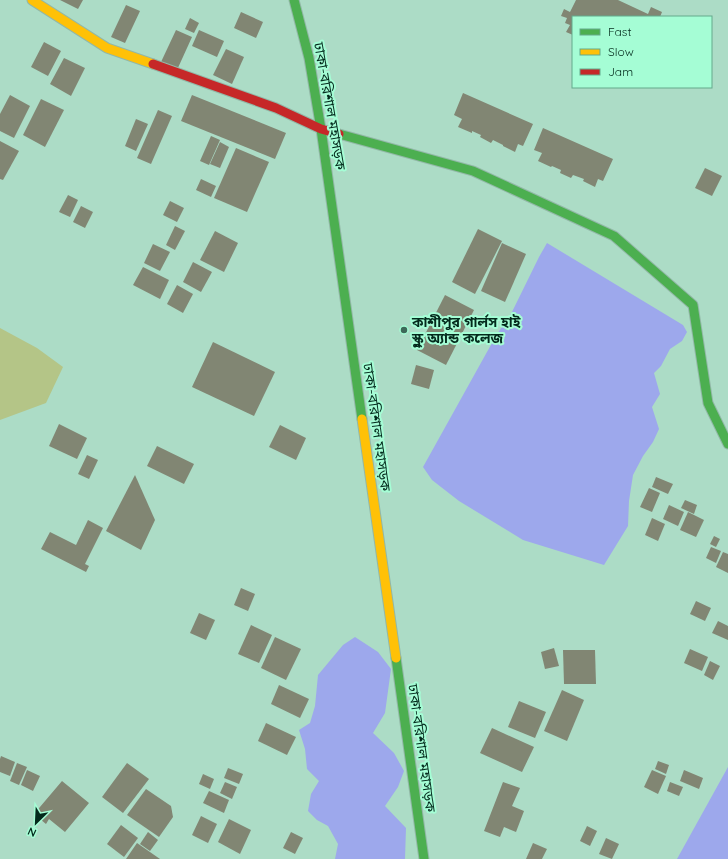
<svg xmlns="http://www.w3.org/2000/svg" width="728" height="859" font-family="Quicksand,'Noto Sans Bengali',sans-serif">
<rect width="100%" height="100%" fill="#acdcc6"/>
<!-- green -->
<polygon fill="#b4c587" points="0,328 37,348 63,367 46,403 0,420"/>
<!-- water -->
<g fill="#9da8ec">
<polygon points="547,243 683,325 687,332 682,341 670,349 661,366 654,373 660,394 652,407 659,429 653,442 643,456 633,475 629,501 628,526 604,565 523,540 459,501 432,480 423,467 497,334 511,314 539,257"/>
<polygon points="355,637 378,652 391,669 385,713 373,733 394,753 404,771 398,787 385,806 406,828 405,859 335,859 338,844 328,826 317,820 308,811 311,794 319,781 307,769 305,749 299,730 310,723 315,706 318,675 343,645"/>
<polygon points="728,767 728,859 677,859"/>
</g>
<!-- building -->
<g fill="#818673">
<polygon points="60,0 83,0 78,9"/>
<polygon points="576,0 618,0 648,14 651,7 662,12 660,17 573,17 573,35 566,32 570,25 565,23 567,18 561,16 564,9 570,12"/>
<polygon points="126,5 140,11 125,43 111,37"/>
<polygon points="241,12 263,22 256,38 234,28"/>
<polygon points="190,18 199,23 194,33 185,29"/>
<polygon points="176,30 192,37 177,70 161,62"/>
<polygon points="199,30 224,41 217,57 192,46"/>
<polygon points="44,42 61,51 48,76 31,67"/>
<polygon points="226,49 244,57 232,84 213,75"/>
<polygon points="64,58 85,68 71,96 50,84"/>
<polygon points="463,93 533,124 523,146 518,144 515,152 503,146 503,145 493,140 491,143 480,137 481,135 472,131 472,133 458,127 462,119 454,115"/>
<polygon points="10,95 30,106 14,138 0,131 0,114"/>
<polygon points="192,95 286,133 275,159 181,121"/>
<polygon points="41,99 64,110 45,147 23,135"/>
<polygon points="158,110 172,116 151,164 137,158"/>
<polygon points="136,119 148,124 136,151 125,146"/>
<polygon points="543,128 613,159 603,181 598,179 595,187 583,181 584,179 573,175 571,178 560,173 561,170 552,166 551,167 538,161 542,153 534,150"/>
<polygon points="211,136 220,140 209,165 200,161"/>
<polygon points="0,141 19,151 3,180 0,179"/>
<polygon points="220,142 229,147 220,168 210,164"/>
<polygon points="236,148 269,162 247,212 214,198"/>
<polygon points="705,168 722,176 712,196 695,188"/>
<polygon points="201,179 216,186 211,197 196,190"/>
<polygon points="68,195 78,200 70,217 59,212"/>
<polygon points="170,201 184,208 177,222 163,215"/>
<polygon points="81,206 93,212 85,228 73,222"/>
<polygon points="175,226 185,231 175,250 166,245"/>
<polygon points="478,229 502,241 475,294 452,282"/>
<polygon points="215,231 238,243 224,272 200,260"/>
<polygon points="502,243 526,254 505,302 481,291"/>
<polygon points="153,244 170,252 160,271 144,263"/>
<polygon points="193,262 212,272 201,292 183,282"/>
<polygon points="143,267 169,280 160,299 133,285"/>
<polygon points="177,285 193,294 183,313 167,304"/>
<polygon points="445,295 474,310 446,365 417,350"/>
<polygon points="213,342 275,372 254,416 192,387"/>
<polygon points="416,365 434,370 429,389 411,384"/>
<polygon points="59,424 87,438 77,459 49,446"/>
<polygon points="280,425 306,438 296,460 269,447"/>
<polygon points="157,446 194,464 184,484 147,466"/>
<polygon points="87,455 98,460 89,479 78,474"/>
<polygon points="135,475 155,520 141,550 106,531"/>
<polygon points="656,477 673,484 668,494 652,487"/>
<polygon points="649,488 660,493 652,512 640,507"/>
<polygon points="685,500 697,505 694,514 681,508"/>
<polygon points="669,505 684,512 678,526 663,519"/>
<polygon points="688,512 704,520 696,537 680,530"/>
<polygon points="652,518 665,524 658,541 645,535"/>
<polygon points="88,520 103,528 85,564 89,566 86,572 41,549 50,532 76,545"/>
<polygon points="714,536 720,539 716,547 710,544"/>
<polygon points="711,547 721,551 716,563 706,558"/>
<polygon points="723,552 728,554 728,573 716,567"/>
<polygon points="241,588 255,594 248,611 234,605"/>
<polygon points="696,601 711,608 705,621 690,614"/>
<polygon points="199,613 215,620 206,640 190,633"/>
<polygon points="718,621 728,626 728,640 712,633"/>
<polygon points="251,625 272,635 259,663 238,654"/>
<polygon points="275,637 301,649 286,680 261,668"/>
<polygon points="554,648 559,666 545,669 541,652"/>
<polygon points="690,649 708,657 702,671 684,663"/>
<polygon points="563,650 595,650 596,684 564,684"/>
<polygon points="710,661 720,666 713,680 704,675"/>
<polygon points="279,685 309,699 300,718 271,704"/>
<polygon points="562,690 584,700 567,741 544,731"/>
<polygon points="519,701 546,712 535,738 508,727"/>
<polygon points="266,723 296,737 287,755 258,741"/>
<polygon points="492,728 534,747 522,772 480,753"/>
<polygon points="1,756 15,762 10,776 0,772 0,759"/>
<polygon points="658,761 669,765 666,774 655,769"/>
<polygon points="17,763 27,767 19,785 10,781"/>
<polygon points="127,763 149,779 123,813 102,797"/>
<polygon points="228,768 243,774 239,784 224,778"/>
<polygon points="27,770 40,776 33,791 21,785"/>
<polygon points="652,770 666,776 658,794 644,787"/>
<polygon points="684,770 703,778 699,789 680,781"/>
<polygon points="203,774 214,779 210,789 199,784"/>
<polygon points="62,781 89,803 65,832 49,819 46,824 34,814"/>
<polygon points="225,782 237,787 232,799 220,793"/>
<polygon points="503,782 520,788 512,806 524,811 516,832 504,827 500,837 484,831"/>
<polygon points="670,782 683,787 679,796 667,791"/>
<polygon points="146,789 171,806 173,817 159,837 127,815"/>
<polygon points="209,791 229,800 224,813 203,803"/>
<polygon points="201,816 217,824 208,843 192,835"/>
<polygon points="229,819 251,830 240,854 218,842"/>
<polygon points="121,825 138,838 124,857 107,844"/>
<polygon points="587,826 597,831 590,846 580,841"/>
<polygon points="148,832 158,840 150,851 140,844"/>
<polygon points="291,832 303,838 295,854 283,848"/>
<polygon points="606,838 619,844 612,859 599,854"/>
<polygon points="137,843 160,859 126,859"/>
<polygon points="533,843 547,849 542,859 526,859"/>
</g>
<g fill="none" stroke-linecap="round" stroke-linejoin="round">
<defs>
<g id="fast">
<polyline points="294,0 309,58 321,129 362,419"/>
<polyline points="339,134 473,171 614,236 693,305 708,403 728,444"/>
<polyline points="396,658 424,859"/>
</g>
<g id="slow">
<polyline points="32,0 107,48 153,64"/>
<polyline points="362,419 396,658"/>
</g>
<polyline id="jam" points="153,64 276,108 321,129 339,134"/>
</defs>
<!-- fast casing -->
<use href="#fast" stroke="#92b8a7" stroke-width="11"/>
<!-- slow casing -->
<use href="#slow" stroke="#92b8a7" stroke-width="11"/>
<!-- jam casing -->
<use href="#jam" stroke="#92b8a7" stroke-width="11"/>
<!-- fast -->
<use href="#fast" stroke="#4caf50" stroke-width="9"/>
<!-- slow -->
<use href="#slow" stroke="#ffc107" stroke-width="9"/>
<!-- jam -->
<use href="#jam" stroke="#c62828" stroke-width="9"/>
</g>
<!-- markers -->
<circle fill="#3e6858" stroke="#a5fdd5" stroke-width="1.5" cx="404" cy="330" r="4"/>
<g text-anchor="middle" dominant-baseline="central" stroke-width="4" stroke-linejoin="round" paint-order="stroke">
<!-- street labels -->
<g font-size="14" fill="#032a1c" stroke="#a5fdd5">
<text transform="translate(330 106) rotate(80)">ঢাকা-বরিশাল মহাসড়ক</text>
<text transform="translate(377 427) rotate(82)">ঢাকা-বরিশাল মহাসড়ক</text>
<text transform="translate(422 748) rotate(82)">ঢাকা-বরিশাল মহাসড়ক</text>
</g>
<!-- poi labels -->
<g font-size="14" font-weight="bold" fill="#032a1c" stroke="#a5fdd5" text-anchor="start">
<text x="412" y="322">কাশীপুর গার্লস হাই<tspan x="412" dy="16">স্কুল অ্যান্ড কলেজ</tspan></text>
</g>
</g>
<!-- legend -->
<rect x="572" y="16" width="140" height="72" fill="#a5fdd5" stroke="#64a98b"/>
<rect x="580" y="29" width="20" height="6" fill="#4caf50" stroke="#64a98b"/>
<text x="608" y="36" font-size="12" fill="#032a1c">Fast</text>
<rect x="580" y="49" width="20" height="6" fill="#ffc107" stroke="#64a98b"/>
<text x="608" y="56" font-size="12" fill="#032a1c">Slow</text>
<rect x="580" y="69" width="20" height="6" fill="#c62828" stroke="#64a98b"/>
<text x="608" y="76" font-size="12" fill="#032a1c">Jam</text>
<!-- north arrow -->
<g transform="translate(36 823) rotate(204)" stroke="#a5fdd5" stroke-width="3" paint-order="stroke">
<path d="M0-3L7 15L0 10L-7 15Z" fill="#032a1c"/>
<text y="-6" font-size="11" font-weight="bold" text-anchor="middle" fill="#032a1c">N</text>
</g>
</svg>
